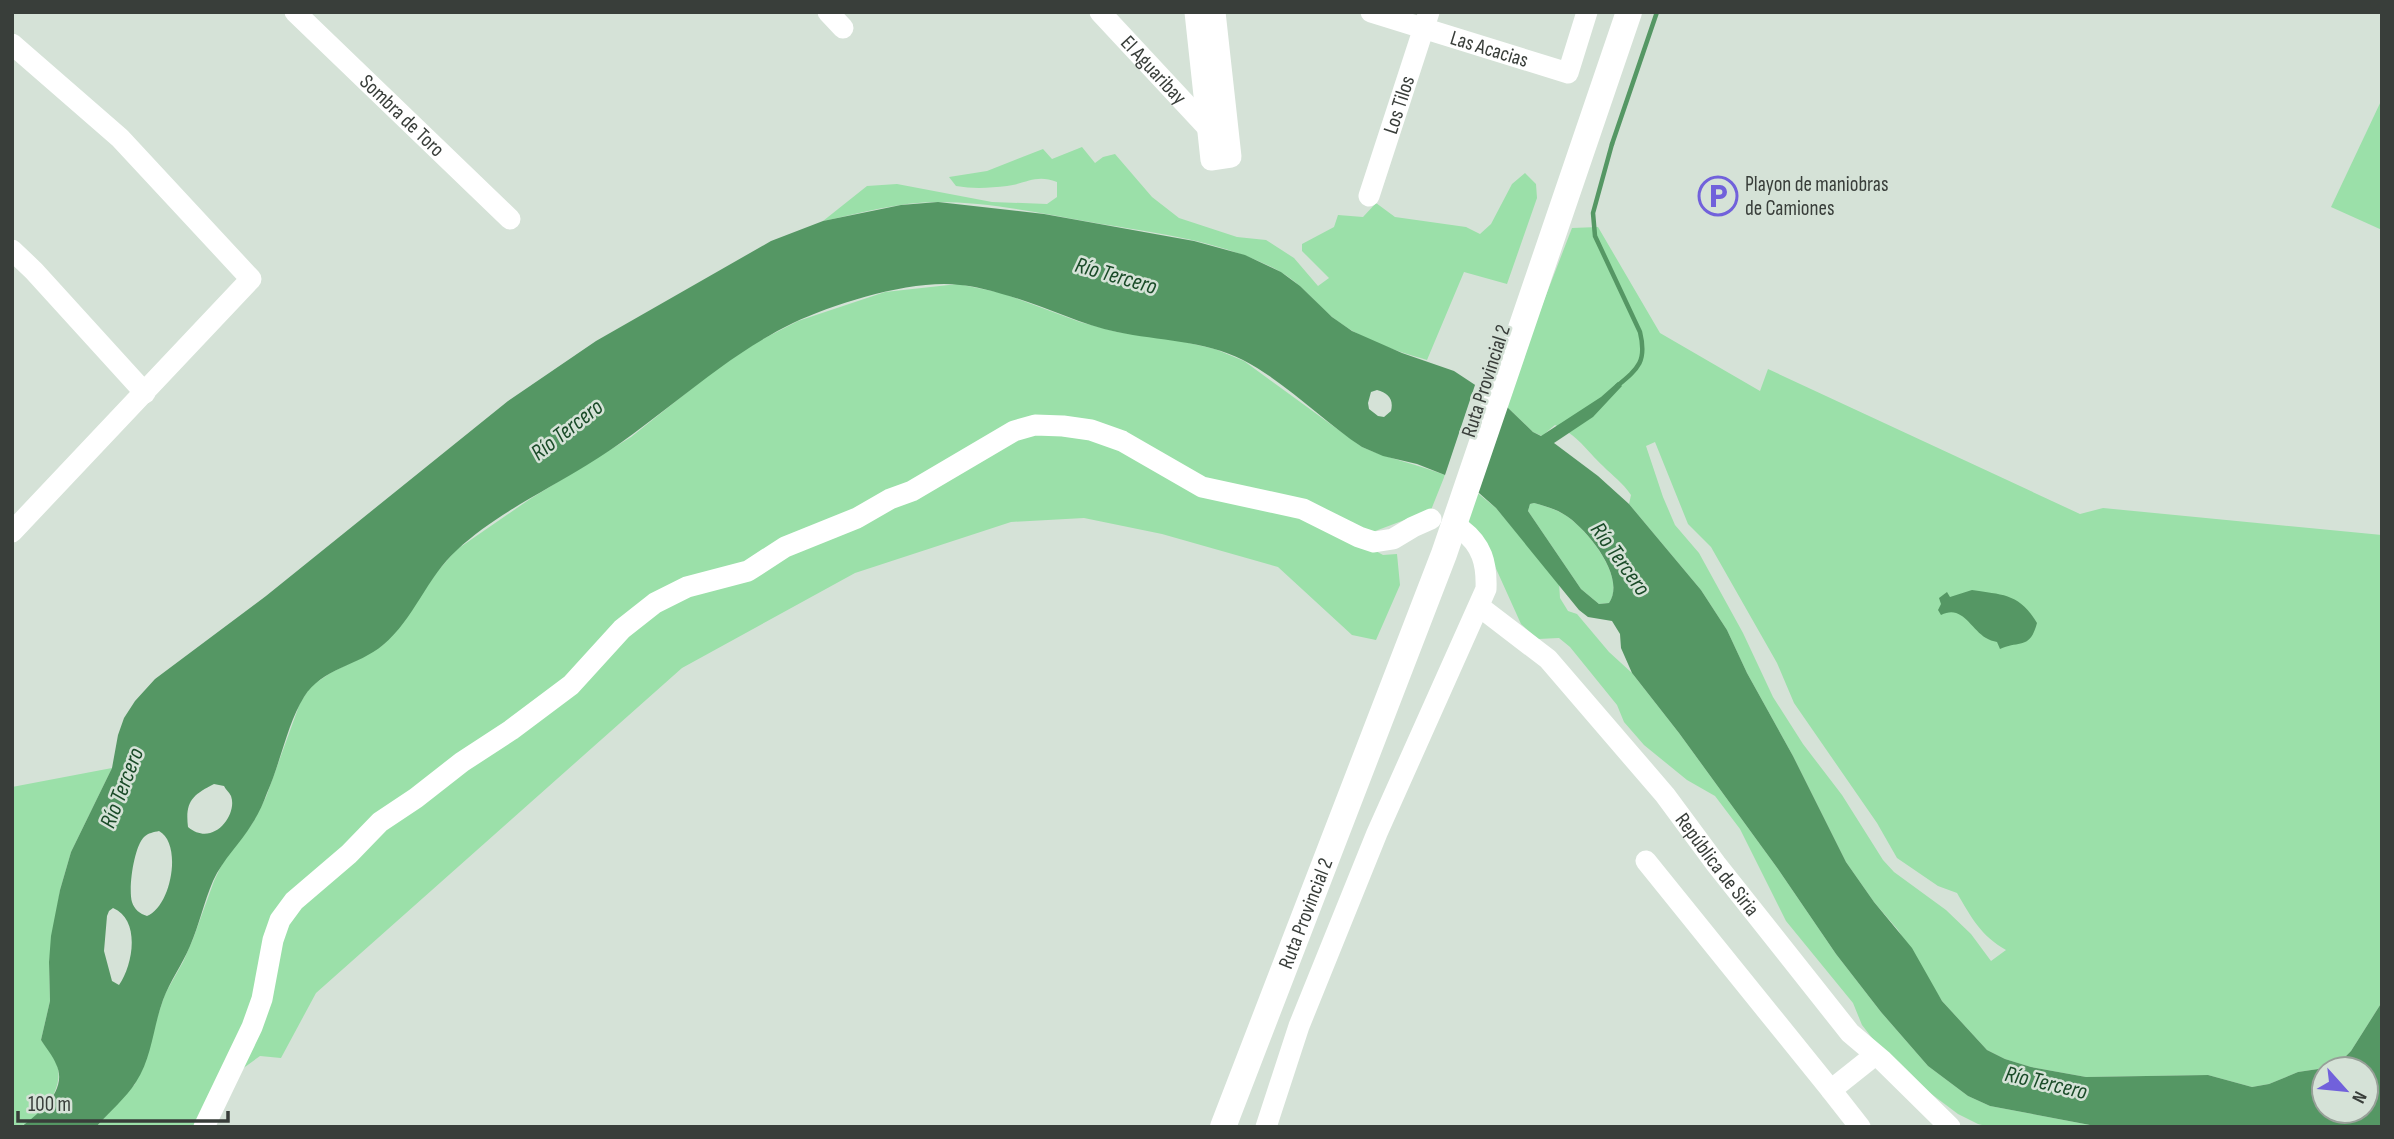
<svg xmlns="http://www.w3.org/2000/svg" width="2394" height="1139" font-family="'Sofia Sans Condensed',sans-serif">
<rect width="100%" height="100%" fill="#d5e2d7"/>
<!-- green -->
<g fill="#9be0a9" fill-rule="evenodd">
<polygon points="2382,99 2382,230 2331,207"/>
<path d="M 1082,147 L 1095,163 L 1103,157 L 1115,154 L 1152,197 L 1179,218 L 1237,237 L 1266,240 L 1294,258 L 1318,286 L 1329,278 L 1302,251 L 1302,244 L 1334,227 L 1338,215 L 1363,217 L 1376,203 L 1395,217 L 1466,227 L 1480,234 L 1491,224 L 1512,184 L 1525,173 L 1536,184 L 1537,198 L 1507,284 L 1464,272 L 1427,360 C 1393,350 1359,339 1331,316 C 1314,301 1299,282 1279,271 C 1222,240 1153,233 1090,222 C 1040,213 988,202 938,202 C 899,202 861,213 823,221 L 867,186 L 897,184 L 992,202 L 1047,204 L 1057,197 L 1057,182 C 1036,174 1028,183 1007,186 C 990,188 973,189 956,186 L 949,177 L 987,171 L 1043,149 L 1052,159 Z"/>
<path d="M 1598,227 L 1660,333 L 1760,391 L 1768,369 L 2080,514 L 2103,508 L 2382,535 L 2382,1002 L 2351,1051 L 2341,1061 L 2325,1068 L 2298,1072 L 2269,1084 L 2252,1087 L 2208,1075 L 2086,1077 L 2031,1067 L 2005,1059 L 1987,1050 L 1942,1001 L 1898,930 L 1874,902 L 1846,862 L 1793,756 L 1747,673 L 1727,630 L 1701,590 L 1629,504 L 1631,495 C 1623,483 1613,476 1603,466 C 1586,450 1578,435 1555,425 L 1542,436 L 1533,432 L 1504,404 L 1572,228 ZM 1655,442 L 1688,524 L 1711,547 L 1777,663 L 1794,703 L 1877,823 L 1897,858 L 1938,886 L 1957,893 C 1971,917 1981,936 2006,950 L 1991,961 L 1971,934 L 1946,910 L 1894,872 L 1883,860 L 1842,795 L 1803,744 L 1773,697 L 1743,633 L 1699,553 L 1675,525 L 1663,497 L 1646,446 Z"/>
<path d="M 958,284 L 1002,293 L 1080,322 L 1117,332 L 1167,338 L 1215,349 L 1244,361 L 1362,447 C 1389,459 1417,464 1445,475 L 1431,510 L 1354,539 L 1383,555 L 1397,554 L 1400,585 L 1376,640 L 1352,635 L 1278,567 L 1162,534 L 1084,518 L 1011,522 L 855,573 L 682,668 L 316,993 L 281,1058 L 260,1056 L 217,1087 L 199,1127 L 96,1127 L 135,1084 L 165,994 L 183,962 L 193,939 L 214,881 L 223,862 L 252,824 L 266,797 L 300,703 L 311,686 L 332,672 L 361,658 L 383,645 L 401,624 L 437,572 L 456,550 L 530,499 L 631,437 L 715,370 L 757,342 L 798,321 L 885,292 Z"/>
<polygon points="1475,491 1496,508 1559,583 1560,598 1568,611 1577,614 1609,652 1632,673 1679,733 1778,869 1836,954 1881,1012 1928,1066 1968,1096 1990,1106 2090,1125 1990,1127 1978,1124 1958,1114 1918,1084 1879,1047 1862,1025 1853,1003 1786,921 1740,829 1715,796 1687,780 1644,745 1624,722 1617,705 1570,647 1559,638 1538,639 1521,624 1484,542 1464,524"/>
<path d="M 1534,503 C 1545,506 1555,509 1565,515 C 1586,528 1627,578 1609,603 L 1599,604 L 1581,589 L 1528,511 L 1530,504 Z"/>
<path d="M 112,768 L 71,852 L 60,890 L 49,962 L 50,1001 L 41,1040 C 47,1048 56,1059 58,1068 C 63,1092 37,1127 12,1127 L 12,787 Z"/>
</g>
<!-- water -->
<g fill="#559764" fill-rule="evenodd">
<path d="M 938,202 L 1044,214 L 1194,241 L 1245,255 L 1281,272 L 1300,286 L 1332,317 L 1352,331 L 1402,353 L 1454,371 L 1504,404 L 1533,432 L 1541,436 L 1601,397 L 1618,382 L 1622,386 L 1593,417 L 1554,443 L 1598,476 L 1629,504 L 1701,590 L 1727,630 L 1747,673 L 1793,756 L 1846,862 L 1874,902 L 1912,948 L 1942,1001 L 1987,1050 L 2005,1059 L 2031,1067 L 2086,1077 L 2208,1075 L 2252,1087 L 2269,1084 L 2298,1072 L 2325,1068 L 2341,1061 L 2351,1051 L 2382,1002 L 2382,1127 L 2090,1125 L 1990,1106 L 1968,1096 L 1928,1066 L 1881,1012 L 1836,954 L 1778,869 L 1679,733 L 1632,673 L 1621,648 L 1620,634 L 1612,621 L 1588,617 L 1579,610 L 1496,508 L 1479,493 L 1445,475 L 1417,464 L 1383,456 L 1362,447 C 1323,421 1284,381 1243,360 C 1204,340 1159,341 1117,332 C 1078,324 1041,304 1002,294 C 989,290 974,286 960,285 C 913,279 836,303 793,323 C 717,360 659,421 587,465 C 545,491 493,516 457,550 C 427,577 414,619 383,645 C 358,666 322,668 304,697 C 288,722 280,764 267,793 C 263,804 258,815 252,824 C 240,844 223,859 213,881 C 204,902 199,925 190,946 C 182,965 170,981 163,1000 C 153,1027 152,1058 136,1082 C 126,1098 109,1112 96,1127 L 21,1127 C 39,1113 69,1090 56,1064 C 53,1056 46,1048 41,1040 L 50,1001 L 49,962 L 51,936 L 60,890 L 71,852 L 112,768 L 118,735 L 124,718 L 135,701 L 155,679 L 266,596 L 508,401 L 596,341 L 771,241 L 823,221 L 901,205 ZM 1377,390 C 1388,393 1394,399 1391,411 L 1384,417 L 1378,416 L 1369,409 L 1368,403 L 1371,392 ZM 1534,503 C 1545,506 1556,509 1565,515 C 1586,528 1627,577 1609,603 L 1599,604 L 1581,589 L 1528,511 L 1530,504 ZM 214,784 L 224,786 C 226,790 229,792 231,796 C 238,815 213,848 188,827 C 185,802 192,795 214,784 ZM 159,831 C 183,844 171,907 147,916 C 140,914 134,909 132,902 C 128,888 134,847 144,837 C 148,833 154,832 159,831 ZM 113,908 C 141,920 133,965 119,985 L 112,981 L 104,951 L 107,916 L 109,911 ZM 2324,1069 L 2366,1069 L 2366,1111 L 2324,1111 Z"/>
<path d="M 1972,590 C 2003,595 2019,593 2037,623 C 2030,650 2019,640 2000,649 L 1997,642 C 1993,641 1989,640 1986,638 C 1970,628 1962,604 1941,615 L 1938,610 L 1941,604 L 1939,598 L 1947,592 L 1950,597 Z"/>
</g>
<!-- pier -->
<polygon fill="#d5e2d7" points="1476,382 1505,401 1474,494 1444,478"/>
<g fill="none" stroke-linecap="round" stroke-linejoin="round">
<!-- stream -->
<g stroke="#559764" stroke-width="4.5">
<path d="M 1612,144 L 1593,213 L 1595,236 L 1640,332 C 1647,361 1639,368 1617,386"/>
<polyline points="1612,144 1657,12"/>
</g>
<!-- minor -->
<g stroke="#fff" stroke-width="21">
<path id="s1" d="M 295,12 L 510,219"/>
<polyline points="828,12 843,28"/>
<path id="s2" d="M 1100,12 L 1208,128"/>
<polyline points="1195,12 1211,160 1231,157 1215,12"/>
<path id="s3" d="M 1371,12 L 1568,73 L 1587,12"/>
<polyline points="12,44 120,138 251,279 12,532"/>
<path id="s4" d="M 1369,196 L 1429,12"/>
<polyline points="12,250 34,271 145,393"/>
<path id="s5" d="M 1480,607 L 1548,659 L 1665,795 L 1716,864 L 1850,1033 L 1882,1060 L 1950,1127"/>
<polyline points="1646,861 1831,1090"/>
<polyline points="204,1127 252,1027 262,999 273,940 280,920 294,901 349,854 380,822 416,798 462,762 511,730 571,685 622,629 655,603 687,587 748,571 785,547 857,518 890,499 912,491 1014,431 1035,425 1063,426 1091,430 1122,441 1202,487 1303,509 1359,537 1374,542 1393,539 1413,527 1431,519"/>
<path d="M 1266,1127 L 1299,1026 L 1377,833 L 1486,589 C 1487,563 1482,545 1461,529"/>
<polyline points="1860,1127 1831,1090 1875,1055"/>
</g>
<!-- major -->
<path stroke="#fff" stroke-width="26" id="s6" d="M 1223,1127 L 1444,554 L 1629,12"/>
</g>
<!-- icons -->
<defs>
<symbol id="parking-ring" viewBox="-11 -11 22 22"><circle r="9.5" fill="#d5e2d7" stroke="#7161db" stroke-width="1.5"/><path d="M-3.5-5.5H1a3.5 3.5 0 0 1 0 7H-1V5.5H-3.5ZM-1-3.4V-.6H.8a1.4 1.4 0 0 0 0-2.8Z" fill="#7161db"/></symbol>
</defs>
<g fill-rule="evenodd">
<use href="#parking-ring" x="1696" y="174" width="44" height="44"/>
</g>
<g text-anchor="middle" dominant-baseline="central" stroke-width="5" stroke-linejoin="round" paint-order="stroke">
<!-- street labels -->
<g font-size="21" fill="#393e3a" stroke="#d5e2d7">
<text stroke="none"><textPath href="#s3" startOffset="124">Las Acacias</textPath></text>
<text stroke="none"><textPath href="#s2" startOffset="79">El Aguaribay</textPath></text>
<text stroke="none"><textPath href="#s4" startOffset="96">Los Tilos</textPath></text>
<text stroke="none"><textPath href="#s1" startOffset="149">Sombra de Toro</textPath></text>
<text transform="translate(1486 381) rotate(-72)">Ruta Provincial 2</text>
<text stroke="none"><textPath href="#s5" startOffset="352">República de Siria</textPath></text>
<text stroke="none"><textPath href="#s6" startOffset="229">Ruta Provincial 2</textPath></text>
</g>
<!-- poi labels -->
<g font-size="21" fill="#393e3a" stroke="#d5e2d7" text-anchor="start">
<text x="1745" y="184">Playon de maniobras<tspan x="1745" dy="24">de Camiones</tspan></text>
</g>
<!-- water labels -->
<g font-size="23" font-style="italic" fill="#1a4b28" stroke="#d5e2d7">
<text transform="translate(1116 276) rotate(16)">Río Tercero</text>
<text transform="translate(567 430) rotate(-38)">Río Tercero</text>
<text transform="translate(1620 559) rotate(54)">Río Tercero</text>
<text transform="translate(122 788) rotate(-69)">Río Tercero</text>
<text transform="translate(2046 1083) rotate(13)">Río Tercero</text>
</g>
</g>
<!-- border -->
<rect width="2394" height="1139" fill="none" stroke="#393e3a" stroke-width="28"/>
<!-- north arrow -->
<g transform="translate(2345 1090) rotate(117)"><circle r="33" fill="#d5e2d7" stroke="#97a098" stroke-width="2"/>
<path d="M0-5L12 26L0 18L-12 26Z" fill="#7161db"/>
<text y="-10" font-size="19" font-weight="bold" text-anchor="middle" fill="#393e3a">N</text>
</g>
<!-- scale -->
<path d="M18 1111v10h210v-10" fill="none" stroke="#393e3a" stroke-width="3.5"/>
<text x="28" y="1111" font-size="21" fill="#393e3a" stroke="#d5e2d7" stroke-width="5" paint-order="stroke">100 m</text>
</svg>
